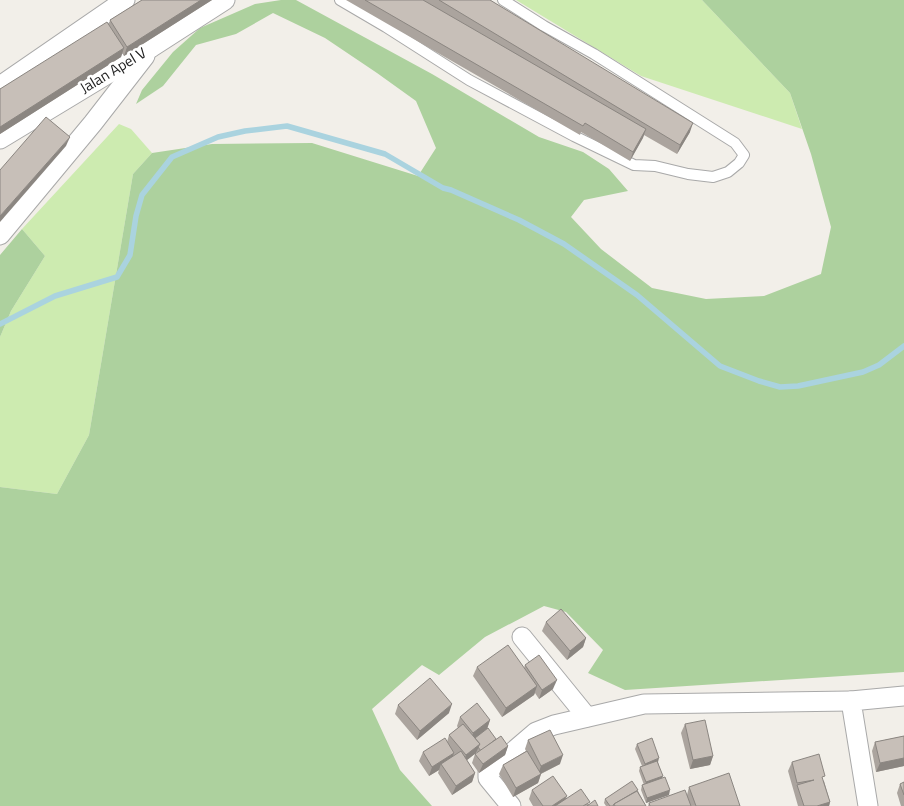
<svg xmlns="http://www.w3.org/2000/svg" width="904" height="806" font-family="'Titillium Web',sans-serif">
<rect width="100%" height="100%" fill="#f2efe9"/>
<!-- grass -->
<g fill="#cdebb0">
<polygon points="516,0 702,0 790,93 802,129 641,76"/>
<polygon points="119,124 131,129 152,153 133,174 89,435 57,494 0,487 0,337 11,311 45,256 22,229"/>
</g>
<!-- forest -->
<g fill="#add19e">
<polygon points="281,0 296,0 432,74 539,137 583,152 609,169 628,191 584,200 571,217 601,249 652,288 706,299 764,296 821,274 831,227 811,154 790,93 702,0 904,0 904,672 625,690 588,673 603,650 566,612 544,606 485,637 439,675 422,665 372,709 400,770 432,806 0,806 0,487 57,494 89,435 133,174 152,153 212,144 312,143 418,176 436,148 416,101 377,73 325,38 273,13 236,34 196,45 163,86 136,104 142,90 173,52 200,28 255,4"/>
<polygon points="22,229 45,256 11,311 0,337 0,255"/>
</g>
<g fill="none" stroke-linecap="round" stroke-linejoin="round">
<!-- stream -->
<polyline stroke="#aad3df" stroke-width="5.5" points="0,324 55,296 117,277 130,255 136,216 142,195 172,157 218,137 245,131 287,126 385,154 443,188 451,190 519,220 564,244 637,295 720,366 759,381 780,387 798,386 863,372 879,365 904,346"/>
<defs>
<polyline id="lane" points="340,0 386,27 469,80 574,136 634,165 655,166 688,174 713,177 728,172 739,163 744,155 735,143 594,54 544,26 503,0"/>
<g id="street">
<polyline points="0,86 125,0"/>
<polyline points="0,139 152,47 225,0"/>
<polyline points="0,235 93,123 145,56"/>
<polyline points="522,637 587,717"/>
<polyline points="511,806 488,778 488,773 536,732 554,725 644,704 851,701"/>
<polyline points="868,806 851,701 904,696"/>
</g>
</defs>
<!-- lane casing -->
<use href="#lane" stroke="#a9a9a9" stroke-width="12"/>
<!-- street casing -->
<use href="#street" stroke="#a9a9a9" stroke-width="21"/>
<!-- lane -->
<use href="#lane" stroke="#fff" stroke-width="10"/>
<!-- street -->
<use href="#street" stroke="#fff" stroke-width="19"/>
</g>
<!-- wall -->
<g fill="#aba49e">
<polygon points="142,0 212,0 124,56 122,53 121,57 0,134 0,89 109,24 110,20"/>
<polygon points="346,0 490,0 690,132 677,154 644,135 630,161 581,132 580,135"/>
<polygon points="546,622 586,638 583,647 567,660 542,631"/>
<polygon points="525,665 553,689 539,699 535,693 534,695 502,717 473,676 477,667 524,668"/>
<polygon points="398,705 449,713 417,740 395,714"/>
<polygon points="460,717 490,720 487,729 496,739 508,746 505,755 479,773 472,763 475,754 477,753 477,752 467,760 475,773 472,782 452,795 438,773 439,770 429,776 419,761 423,752 447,742 449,735 458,728 457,726"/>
<polygon points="685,724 713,756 710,765 690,769 681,733"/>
<polygon points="904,736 904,766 876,772 872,751 875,742"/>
<polygon points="528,740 560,764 541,774 538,783 513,797 499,774 503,765 526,751 525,749"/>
<polygon points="637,744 658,762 662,778 669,795 646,803 641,790 642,785 644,785 639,771 640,767 642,766 635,749"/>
<polygon points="792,762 824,781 830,802 829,806 798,806 788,771"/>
<polygon points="904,782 904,806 901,806 897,793 900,784"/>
<polygon points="689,787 740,806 648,806 649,803 687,795"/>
<polygon points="532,790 565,799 598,806 533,806 529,799"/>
<polygon points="638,791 646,806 606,806 604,803 605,799"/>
</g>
<!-- shaded-wall -->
<g fill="#8b8681">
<polygon points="201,0 212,0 124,56 127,47"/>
<polygon points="124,48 121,57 0,134 0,127"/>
<polygon points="693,123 690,132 677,154 680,145"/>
<polygon points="646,129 643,138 630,161 633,152"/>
<polygon points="70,137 66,146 0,222 0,216"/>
<polygon points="586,638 583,647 567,660 570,651"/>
<polygon points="557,680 553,689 539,699 542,690"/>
<polygon points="537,686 534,695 502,717 506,708"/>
<polygon points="452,704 449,713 417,740 420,731"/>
<polygon points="490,720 487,729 470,742 473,733"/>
<polygon points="480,744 476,753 462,764 466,755"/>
<polygon points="508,746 505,755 479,773 483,764"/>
<polygon points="454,753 451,762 441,764 439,770 429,776 432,767"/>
<polygon points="563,755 560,764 538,775 541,766"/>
<polygon points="713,756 710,765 690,769 693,760"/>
<polygon points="659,758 658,762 643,768 645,764"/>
<polygon points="904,758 904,766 876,772 880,763"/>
<polygon points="475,773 472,782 452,795 456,786"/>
<polygon points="541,774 538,783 513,797 516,788"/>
<polygon points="663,776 661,780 644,787 646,782"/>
<polygon points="670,790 669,795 646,803 647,798"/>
<polygon points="567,796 563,805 562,806 552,806"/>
<polygon points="830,802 829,806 817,806"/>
</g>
<!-- building -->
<g fill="#c7bfb8" stroke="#8b8681">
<polygon points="142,0 201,0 127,47 110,20"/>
<polygon points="365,0 423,0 646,129 633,152 585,123 583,126"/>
<polygon points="439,0 490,0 693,123 680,145"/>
<polygon points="107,22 124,48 0,127 0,89"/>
<polygon points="46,117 70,137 0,216 0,170"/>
<polygon points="561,609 586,638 570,651 546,622"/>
<polygon points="508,645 537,686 506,708 477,667"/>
<polygon points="539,655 557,680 542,690 525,665"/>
<polygon points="430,678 452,704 420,731 398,705"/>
<polygon points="477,703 490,720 473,733 460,717"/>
<polygon points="705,720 713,756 693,760 685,724"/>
<polygon points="463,724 480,744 466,755 449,735"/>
<polygon points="488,728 496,739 481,751 478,747 480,744 475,738"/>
<polygon points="550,730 563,755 541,766 528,740"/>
<polygon points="501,736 508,746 483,764 475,754"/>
<polygon points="904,736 904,758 880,763 875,742"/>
<polygon points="445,738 454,753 432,767 423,752"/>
<polygon points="652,738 659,758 645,764 637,744"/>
<polygon points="461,751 475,773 456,786 441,764"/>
<polygon points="527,751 541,774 516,788 503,765"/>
<polygon points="819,754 825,776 822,777 830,802 817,806 804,806 797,785 814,780 797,783 792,762"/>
<polygon points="657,761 663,776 646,782 640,767"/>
<polygon points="729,773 740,806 696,806 689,787"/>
<polygon points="553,776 567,796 552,806 543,806 532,790"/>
<polygon points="665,777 670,790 647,798 642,785"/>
<polygon points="632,781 638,790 614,804 613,806 610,806 605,799"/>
<polygon points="904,782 904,795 900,784"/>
<polygon points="581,789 590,802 583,806 555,806"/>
<polygon points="685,790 691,806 650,806 649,803"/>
<polygon points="637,791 646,806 615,806 614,804"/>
<polygon points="595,800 598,806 587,806"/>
</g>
<g text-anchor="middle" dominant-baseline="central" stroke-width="5" stroke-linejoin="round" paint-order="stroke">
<!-- street labels -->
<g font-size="15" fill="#222" stroke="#fff">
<text transform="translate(113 70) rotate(-31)">Jalan Apel V</text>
</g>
</g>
</svg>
